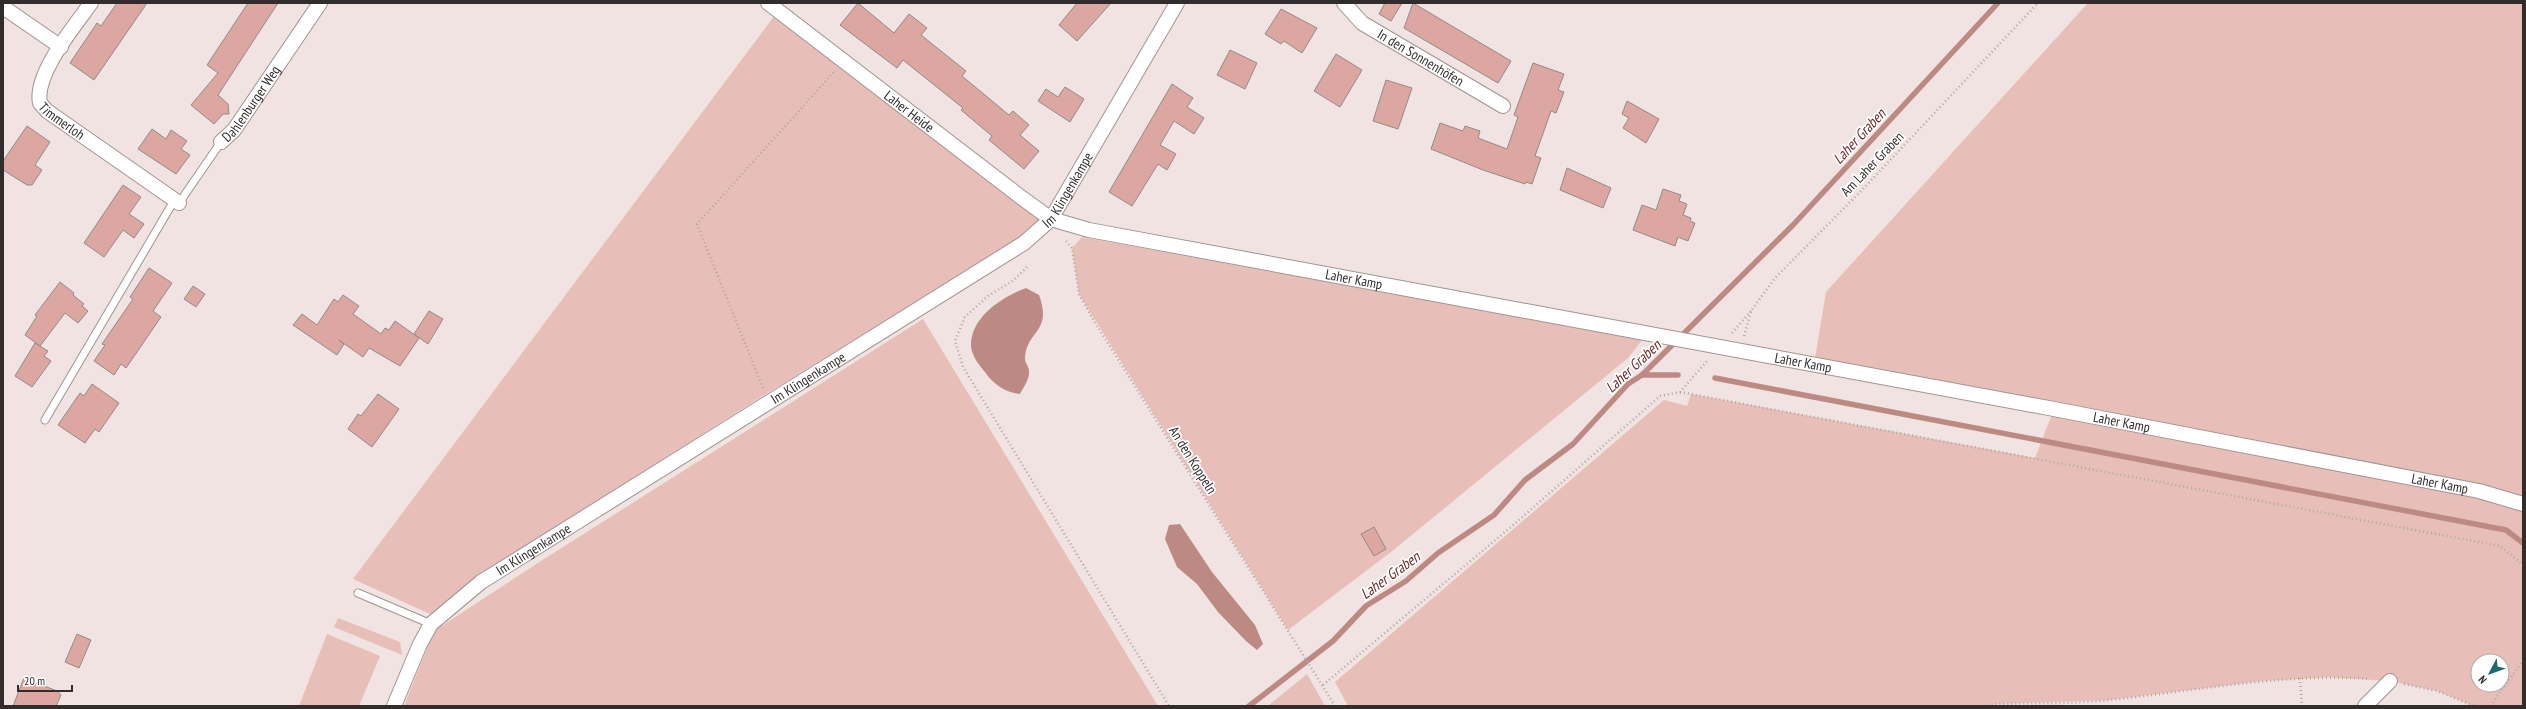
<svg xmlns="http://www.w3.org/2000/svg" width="2526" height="709" font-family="'PT Sans Narrow',sans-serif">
<rect width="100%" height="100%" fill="#f0e3e1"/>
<!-- green -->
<g fill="#e7beb8" fill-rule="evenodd">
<path d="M 2088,3 L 2523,3 L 2523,706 L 2474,706 L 2437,691 L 2390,681 L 2328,677 L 2261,681 L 2108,700 L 1995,704 L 1992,706 L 1348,706 L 1335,682 L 1664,400 L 1687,406 L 1691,394 L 2035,458 L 2054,409 L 1814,365 L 1826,292 ZM 2478,661 L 2502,661 L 2502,685 L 2478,685 Z"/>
<polygon points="778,11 1051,219 758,399 477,577 430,614 353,579"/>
<polygon points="1082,237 1642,340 1628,358 1391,552 1288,630 1079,294 1072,248"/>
<polygon points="923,319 1158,706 404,706 434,631 541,561"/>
<polygon points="338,618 400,642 402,655 334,627"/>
<polygon points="327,634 380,656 359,706 299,706"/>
<polygon points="1307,674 1325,706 1268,706"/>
</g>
<!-- water -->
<g fill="#bd8a83">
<path d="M 1026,288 L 1039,295 C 1053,333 1026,330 1025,359 C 1025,363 1029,367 1029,371 C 1030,379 1023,388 1020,394 C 1006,393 993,384 985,372 C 979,365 971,355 971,345 C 971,317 1002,297 1026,288 Z"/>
<polygon points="1180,524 1212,572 1255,625 1263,644 1257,650 1246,641 1218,612 1197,584 1177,567 1165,539 1169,525"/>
</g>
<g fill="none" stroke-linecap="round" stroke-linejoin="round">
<!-- stream -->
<g stroke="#bd8a83" stroke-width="5.5">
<polyline points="1642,375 1678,375"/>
<polyline points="1715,378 2506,530 2523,543"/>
<polyline points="1249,706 1333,641 1366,606 1406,581 1438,553 1494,515 1525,480 1573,444 1628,384 1642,375 1793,225 1998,3"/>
</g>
</g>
<!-- building -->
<g fill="#dca7a0" stroke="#948987">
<polygon points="117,3 147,3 94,80 70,63 97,23 101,26"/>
<polygon points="248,3 278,3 218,95 228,104 229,114 223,114 214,124 191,105 218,73 207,65"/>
<polygon points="858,3 894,33 909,14 927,28 921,35 966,71 962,76 1009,115 1013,111 1029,125 1020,135 1039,151 1024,169 989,140 992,136 961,110 963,108 903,60 897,68 840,25"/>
<polygon points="1077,3 1111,3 1077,41 1059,25"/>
<polygon points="1385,3 1402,3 1391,21 1379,14"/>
<polygon points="1413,3 1511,61 1498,83 1404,28"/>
<polygon points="1281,9 1317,28 1302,53 1284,41 1281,44 1265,34"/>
<polygon points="1230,50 1257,63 1245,89 1217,75"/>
<polygon points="1336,54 1362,70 1340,107 1314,91"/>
<polygon points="1533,63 1564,74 1558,90 1564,92 1556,113 1551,111 1535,156 1541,158 1532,184 1526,182 1525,184 1483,170 1431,149 1440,123 1463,131 1465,126 1480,131 1478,138 1507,149 1518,117 1514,115"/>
<polygon points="1386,80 1412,88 1398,129 1373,121"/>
<polygon points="1172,84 1193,98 1187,107 1204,118 1194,134 1174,121 1160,145 1176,154 1167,170 1158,164 1132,206 1109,192"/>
<polygon points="1065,87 1084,99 1070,122 1038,101 1046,89 1058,97"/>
<polygon points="1627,101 1659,119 1646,143 1623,128 1629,118 1622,114"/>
<polygon points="27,126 50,142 35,165 42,170 32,185 27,185 3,170 3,161"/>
<polygon points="152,129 166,139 171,130 187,141 181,149 190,155 176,174 138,149"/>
<polygon points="1567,168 1611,188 1603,208 1560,190"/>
<polygon points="123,185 141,197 129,214 144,224 134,238 123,230 104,257 84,243"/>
<polygon points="1663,189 1681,195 1679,201 1687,204 1683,215 1691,218 1690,221 1695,223 1688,241 1678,237 1675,246 1633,230 1642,205 1656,210"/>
<polygon points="149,268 172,283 153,311 161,317 126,368 121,364 114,375 94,361 105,345 102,344 133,299 130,297"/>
<polygon points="60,282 74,293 73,295 84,304 82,306 88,311 78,323 65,313 40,346 25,335 37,316 35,315"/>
<polygon points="193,286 205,294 196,307 184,299"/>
<polygon points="343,295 359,306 353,314 381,334 385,328 389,330 395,321 419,338 400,366 369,348 363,357 339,340 344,344 337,355 293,325 302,314 317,325 334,299 338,302"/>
<polygon points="429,311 443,319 428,344 414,334"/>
<polygon points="35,343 48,351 44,356 51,361 32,387 15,376"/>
<polygon points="92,384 119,403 99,432 95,429 85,443 58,425 80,393 84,396"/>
<polygon points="378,394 399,409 372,447 348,429 358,414 361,416"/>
<polygon points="1374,527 1386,549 1374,556 1361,534"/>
<polygon points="77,634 91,640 79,668 65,662"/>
<polygon points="24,678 57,691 61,695 56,706 13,706"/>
</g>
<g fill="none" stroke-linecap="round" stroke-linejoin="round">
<defs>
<g id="service">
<polyline points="179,203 221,142"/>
<polyline points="45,420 175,199"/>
<polyline points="358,593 431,624"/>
</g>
<g id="minor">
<path id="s1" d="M 91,3 C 74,27 34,74 40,103 L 47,111 L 179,203"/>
<path id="s2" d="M 768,3 L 1022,198 L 1051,219 L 1089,230 L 2054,409 L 2479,491 L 2523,504"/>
<path id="s3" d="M 1344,3 L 1362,23 L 1503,106"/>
<polyline points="3,7 61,47"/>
<path id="s4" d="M 221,142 L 234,130 L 320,3"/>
<path id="s5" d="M 394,706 L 420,644 L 431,624 L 481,582 L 1024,243 L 1051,219 L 1177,3"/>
<polyline points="2365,706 2390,681"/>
</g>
</defs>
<!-- service casing -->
<use href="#service" stroke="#a09492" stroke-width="9"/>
<!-- minor casing -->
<use href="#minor" stroke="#a09492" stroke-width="16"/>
<!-- path -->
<g stroke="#b0a6a4" stroke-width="2.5" stroke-dasharray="1 3" stroke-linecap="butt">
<polyline points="1066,241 1072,248 1079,294 1094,321 1335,706"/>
<polyline points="1027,267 1014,280 988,296 965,317 955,341 963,367 1169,706"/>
<polyline points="1732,333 1751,311"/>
<polyline points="1744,336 1751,311 1775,278 1863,189 2038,3"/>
<polyline points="763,388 697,224 834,72"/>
<polyline points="1680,392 2500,546 2523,565"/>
<polyline points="2300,678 2302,706"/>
<polyline points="2404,684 2437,691 2474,706"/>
<polyline points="1323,685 1511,527 1660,396 1680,392 1707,361"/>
<path d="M 1992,706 L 1995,704 C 2033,703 2073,704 2110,700 C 2197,691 2282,673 2370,679"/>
<polyline points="2490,706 2523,661"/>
</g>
<!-- service -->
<use href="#service" stroke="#fff" stroke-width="7"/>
<!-- minor -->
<use href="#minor" stroke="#fff" stroke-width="14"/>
</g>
<g text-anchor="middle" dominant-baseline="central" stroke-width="3.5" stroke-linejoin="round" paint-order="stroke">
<!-- street labels -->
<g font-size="14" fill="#322d2d" stroke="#fff">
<text stroke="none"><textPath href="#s3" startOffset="95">In den Sonnenhöfen</textPath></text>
<text stroke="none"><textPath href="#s4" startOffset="49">Dahlenburger Weg</textPath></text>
<text stroke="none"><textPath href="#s2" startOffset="178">Laher Heide</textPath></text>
<text stroke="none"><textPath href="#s1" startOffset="143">Timmerloh</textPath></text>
<text transform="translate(1872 164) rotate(-46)">Am Laher Graben</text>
<text stroke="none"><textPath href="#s5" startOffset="865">Im Klingenkampe</textPath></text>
<text stroke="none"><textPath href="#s2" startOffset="665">Laher Kamp</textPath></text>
<text stroke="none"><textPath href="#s2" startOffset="1122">Laher Kamp</textPath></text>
<text stroke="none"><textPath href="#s5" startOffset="541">Im Klingenkampe</textPath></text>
<text stroke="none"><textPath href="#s2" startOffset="1446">Laher Kamp</textPath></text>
<text transform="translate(1193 460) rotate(58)">An den Koppeln</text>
<text stroke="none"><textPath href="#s2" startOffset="1770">Laher Kamp</textPath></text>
<text stroke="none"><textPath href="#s5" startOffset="217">Im Klingenkampe</textPath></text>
</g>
<!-- water labels -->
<g font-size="15" font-style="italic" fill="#6b2a24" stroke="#fff">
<text transform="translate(1859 136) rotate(-47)">Laher Graben</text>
<text transform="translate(1633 366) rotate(-43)">Laher Graben</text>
<text transform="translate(1390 575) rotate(-36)">Laher Graben</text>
</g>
</g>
<!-- border -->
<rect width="2526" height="709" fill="none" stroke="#322d2d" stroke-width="8"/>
<!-- north arrow -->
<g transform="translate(2490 673) rotate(229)"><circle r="19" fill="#ffffff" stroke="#adabab"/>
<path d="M0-3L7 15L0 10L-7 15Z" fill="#1e6872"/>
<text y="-6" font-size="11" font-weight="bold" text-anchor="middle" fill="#322d2d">N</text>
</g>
<!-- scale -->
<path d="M18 685v6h54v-6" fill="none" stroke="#322d2d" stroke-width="2"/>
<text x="24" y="685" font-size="12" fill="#322d2d" stroke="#ffffff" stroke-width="3" paint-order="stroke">20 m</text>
</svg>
